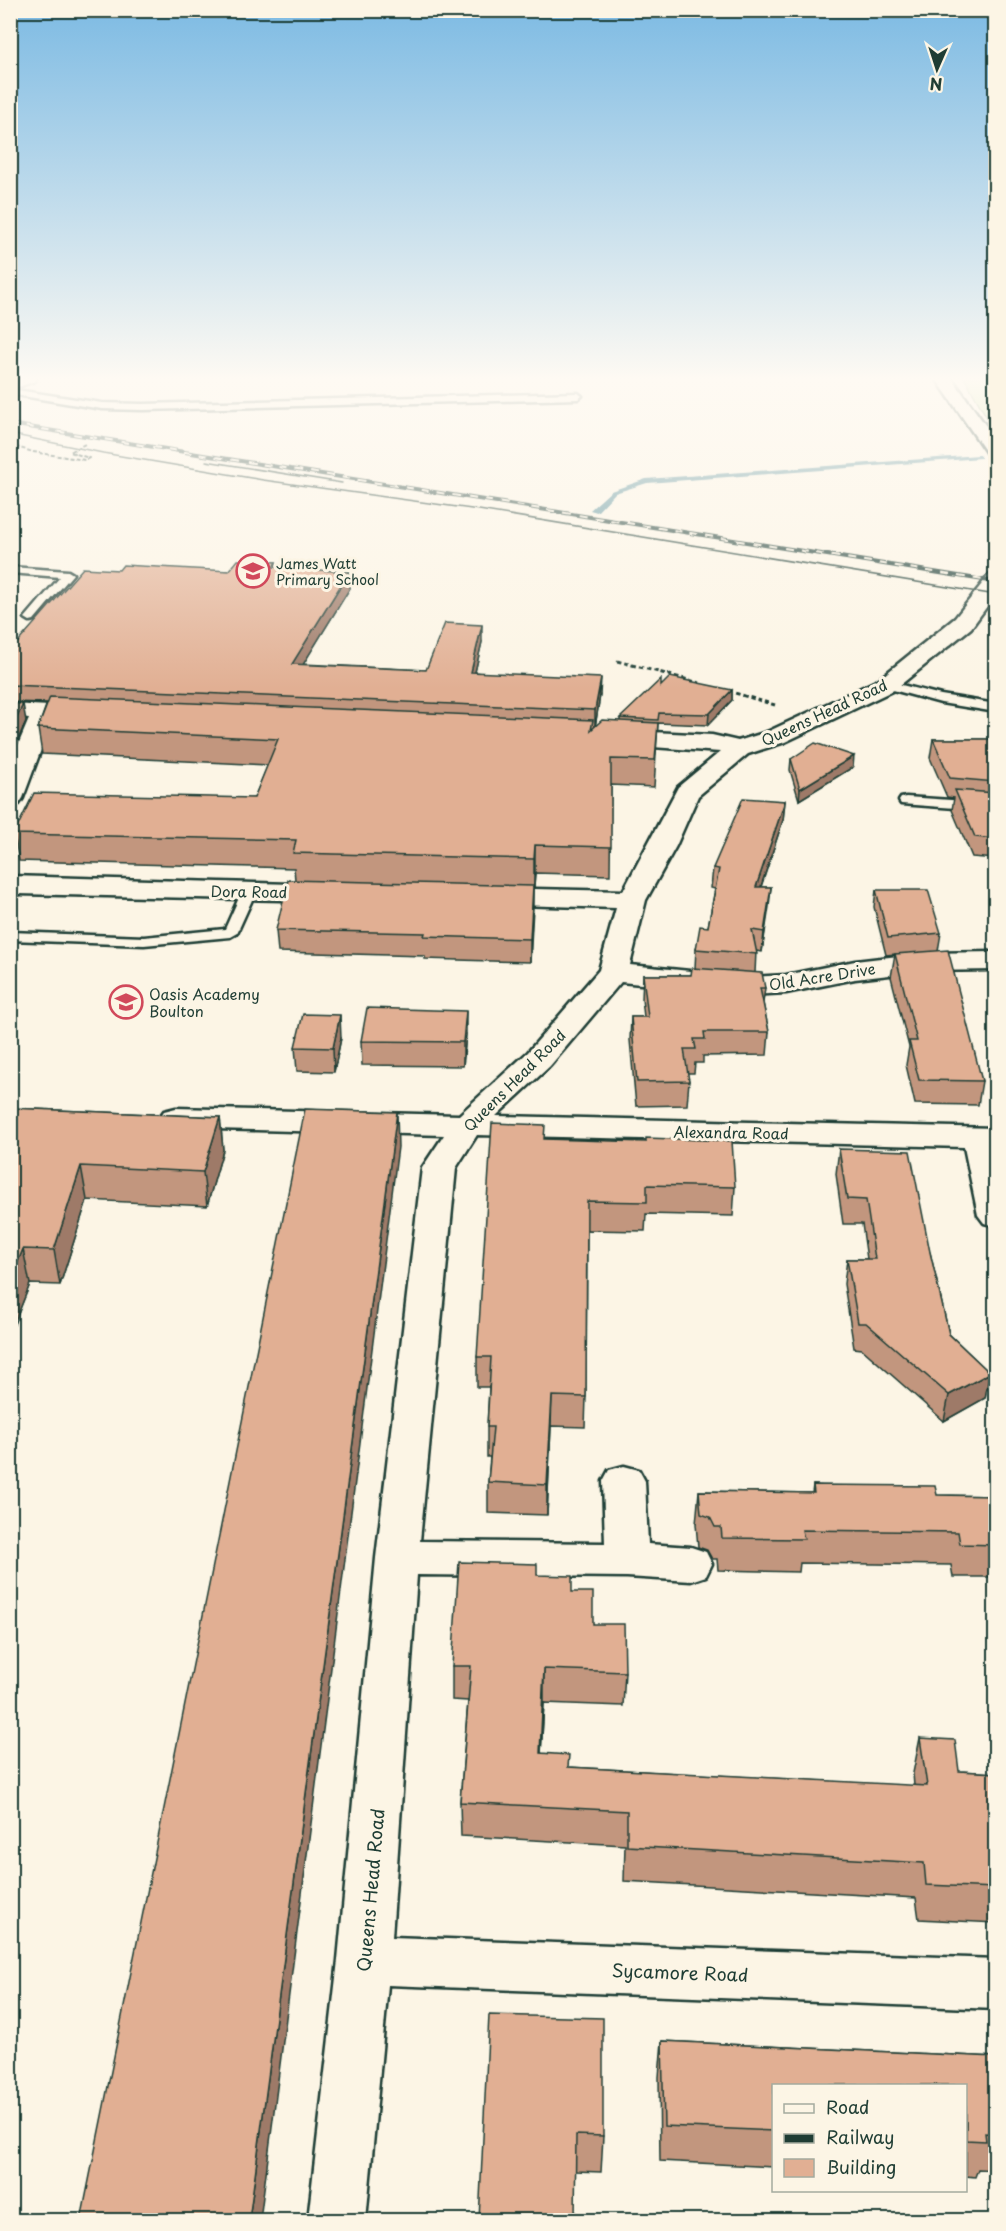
<svg xmlns="http://www.w3.org/2000/svg" width="1006" height="2231" font-family="'Playpen Sans',sans-serif">
<rect width="100%" height="100%" fill="#fcf5e5"/>
<filter id="ink" filterUnits="userSpaceOnUse"><feTurbulence type="fractalNoise" baseFrequency=".0167" numOctaves="2"/><feDisplacementMap in="SourceGraphic" scale="12" xChannelSelector="R" yChannelSelector="G"/><feConvolveMatrix kernelMatrix="1 2 1 2 8 2 1 2 1" color-interpolation-filters="sRGB"/></filter>
<g filter="url(#ink)">
<!-- green -->
<polygon fill="#bedf98" stroke="#6e8e66" stroke-width="1.5" points="964,377 995,377 995,432"/>
<g fill="none" stroke-linecap="round" stroke-linejoin="round">
<!-- stream -->
<polygon fill="#568e99" fill-rule="evenodd" points="979,455 981,456 981,458 647,483 615,493 597,512 590,510 611,491 646,479"/>
<defs>
<g id="service">
<polygon points="10,389 102,403 143,404 578,393 582,396 578,399 143,410 102,409 10,394"/>
<polygon points="10,567 68,571 73,574 34,620 30,621 25,618 60,577 10,573"/>
<polygon points="886,681 941,695 996,704 996,712 941,703 882,687 882,683"/>
<polygon points="906,797 996,803 996,811 901,804 899,801 901,798"/>
<polygon points="249,887 256,891 237,933 230,937 144,945 10,940 10,932 144,937 225,929 242,891"/>
</g>
<g id="minor">
<polygon points="935,377 951,377 996,440 996,459 990,458"/>
<polygon points="996,573 996,594 971,628 894,690 785,742 748,754 698,796 676,846 646,900 630,965 750,977 786,975 855,961 924,953 996,952 996,970 924,971 855,979 786,993 750,995 621,982 550,1066 496,1116 996,1128 996,1226 984,1223 978,1215 964,1147 477,1135 456,1168 420,1541 605,1543 603,1481 609,1470 624,1466 639,1470 645,1481 648,1544 691,1547 706,1552 712,1564 706,1576 691,1581 627,1577 417,1575 392,1937 996,1959 996,2009 388,1985 366,2220 308,2220 338,1960 376,1558 422,1168 444,1135 176,1128 164,1125 159,1118 164,1111 176,1108 459,1115 528,1052 599,970 616,908 489,904 479,902 475,896 479,890 489,888 623,891 678,787 720,752 612,744 603,742 600,737 603,732 612,730 712,735 738,741 767,732 878,680 955,618 989,575"/>
<polygon points="10,704 90,708 99,710 102,715 99,720 90,722 52,720 23,798 19,804 10,806 10,764 29,719 10,718"/>
<polygon points="10,876 329,885 339,887 343,893 339,899 329,901 18,894 10,893"/>
</g>
<polygon id="primary" points="15,377 37,377 35,381 10,390 10,379"/>
</defs>
<!-- service casing -->
<use href="#service" stroke="#1f3d34" stroke-width="5"/>
<!-- minor casing -->
<use href="#minor" stroke="#1f3d34" stroke-width="5"/>
<!-- primary casing -->
<use href="#primary" stroke="#1f3d34" stroke-width="5"/>
<!-- path-far1 -->
<polyline stroke="#1f3d34" stroke-width="2" stroke-dasharray="4 2" stroke-linecap="butt" points="10,445 33,452 85,460 89,458 70,452 85,444"/>
<!-- path -->
<g stroke="#1f3d34" stroke-width="3" stroke-dasharray="4.5 3" stroke-linecap="butt">
<polyline points="617,661 700,683"/>
<polyline points="728,691 775,705"/>
</g>
<!-- service -->
<use href="#service" fill="#fcf5e5" fill-rule="evenodd"/>
<!-- minor -->
<use href="#minor" fill="#fcf5e5" fill-rule="evenodd"/>
<!-- primary -->
<use href="#primary" fill="#fcf5e5" fill-rule="evenodd"/>
<!-- tram -->
<g stroke="#1f3d34" stroke-width="1.5">
<polyline points="10,434 103,453 263,480 479,510 996,595"/>
<polyline points="206,461 342,483"/>
</g>
<defs>
<polyline id="rail" points="10,424 996,582"/>
</defs>
<!-- rail casing -->
<use href="#rail" stroke="#1f3d34" stroke-width="4"/>
<!-- rail -->
<use href="#rail" stroke="#fcf5e5" stroke-width="2" stroke-dasharray="8" stroke-linecap="butt"/>
</g>
<!-- wall -->
<g fill="#c2967e" stroke="#1f3d34" stroke-width="1.5">
<polygon points="276,562 276,567 350,588 303,664 426,670 482,642 475,672 600,695 595,727 620,721 620,718 661,686 732,690 732,700 708,725 658,723 654,787 611,785 610,875 535,873 534,887 533,887 530,962 425,959 425,956 278,952 276,930 295,880 294,868 19,861 14,834 254,798 268,765 42,754 38,728 47,703 10,702 10,651 119,570 229,571"/>
<polygon points="933,739 996,739 996,859 972,857 952,810 954,798 947,797 930,758"/>
<polygon points="791,759 853,767 799,800 790,770"/>
<polygon points="785,801 783,820 761,887 771,887 762,952 756,951 755,973 765,988 763,1003 769,1032 767,1055 703,1056 703,1063 695,1063 694,1073 687,1073 689,1081 687,1105 636,1106 630,1040 631,1017 644,1017 642,999 643,975 691,975 695,968 696,949 708,927 715,889 711,888 713,868"/>
<polygon points="876,890 941,933 938,951 982,1081 978,1105 915,1104 906,1065 909,1047 891,977 895,954 886,955 874,907"/>
<polygon points="466,1034 463,1066 362,1065 361,1041"/>
<polygon points="341,1038 334,1072 297,1071 295,1047"/>
<polygon points="10,1108 220,1117 223,1150 207,1206 87,1200 60,1285 30,1284 10,1334"/>
<polygon points="545,1139 735,1187 733,1216 646,1214 645,1231 587,1230 586,1397 585,1427 551,1426 547,1515 488,1513 488,1482 490,1457 487,1457 487,1427 489,1387 477,1387 477,1357"/>
<polygon points="839,1149 930,1252 949,1334 990,1373 985,1398 944,1421 862,1349 854,1348 844,1284 847,1259 867,1259 862,1224 843,1224 836,1174"/>
<polygon points="994,1362 996,1362 996,1416 989,1387"/>
<polygon points="813,1485 937,1495 996,1496 996,1577 953,1577 951,1565 800,1563 799,1572 718,1570 717,1559 712,1559 707,1550 698,1547 696,1524 699,1491 812,1493"/>
<polygon points="537,1575 572,1592 625,1672 623,1706 544,1703 541,1753 568,1767 914,1786 913,1773 920,1738 959,1771 996,1773 996,1923 919,1919 916,1898 624,1881 625,1845 461,1836 460,1802 468,1701 452,1700 452,1666"/>
<polygon points="489,2015 603,2136 601,2172 575,2171"/>
<polygon points="662,2041 996,2057 996,2170 978,2169 975,2177 966,2176 966,2085 774,2085 774,2167 660,2161 659,2077"/>
</g>
<!-- shaded-wall -->
<g fill="#9e7a67" stroke="#1f3d34" stroke-width="1.5">
<polygon points="349,572 350,588 293,681 292,664"/>
<polygon points="482,625 482,642 471,689 471,672"/>
<polygon points="601,678 600,695 595,728 595,710"/>
<polygon points="732,690 732,700 708,725 709,714"/>
<polygon points="23,704 26,721 12,753 10,743 10,733"/>
<polygon points="854,756 853,767 799,800 800,789"/>
<polygon points="785,801 783,820 754,907 756,887"/>
<polygon points="535,845 535,873 534,887 534,859"/>
<polygon points="533,886 533,908 530,962 530,939"/>
<polygon points="771,887 769,907 762,952 764,932"/>
<polygon points="466,1011 466,1034 463,1066 463,1042"/>
<polygon points="340,1015 341,1038 334,1072 333,1048"/>
<polygon points="397,1112 398,1147 260,2220 249,2220"/>
<polygon points="220,1117 223,1150 207,1206 203,1172"/>
<polygon points="81,1166 87,1200 60,1285 54,1250"/>
<polygon points="23,1249 30,1284 10,1334 10,1281"/>
<polygon points="990,1373 985,1398 944,1421 949,1395"/>
<polygon points="552,1396 551,1426 547,1515 547,1485"/>
<polygon points="544,1669 544,1703 539,1788 540,1753"/>
</g>
<!-- building -->
<g fill="#e1af93" stroke="#1f3d34" stroke-width="1.5">
<polygon points="238,560 276,562 273,567 349,572 292,664 426,670 445,623 482,625 471,672 601,678 595,710 10,685 10,651 83,568 119,570 123,565 229,571"/>
<polygon points="670,677 732,690 709,714 659,713 658,720 620,718 661,679 661,686"/>
<polygon points="50,697 593,720 591,730 602,720 658,723 655,760 611,759 611,847 535,845 534,859 293,853 296,840 14,834 34,793 254,798 278,739 38,728"/>
<polygon points="10,703 23,704 10,733"/>
<polygon points="933,739 996,739 996,782 950,778"/>
<polygon points="815,743 854,756 800,789 791,759"/>
<polygon points="955,790 996,793 996,839 975,837"/>
<polygon points="743,798 785,801 756,887 771,887 764,932 752,930 757,954 696,949 700,926 708,927 719,869 713,868"/>
<polygon points="288,880 533,886 530,939 424,936 425,933 276,930"/>
<polygon points="876,890 928,890 941,933 888,938"/>
<polygon points="948,950 982,1081 919,1080 909,1041 917,1041 895,954"/>
<polygon points="692,968 762,973 765,988 760,988 769,1032 704,1032 705,1039 694,1039 696,1049 684,1049 689,1081 637,1082 631,1017 648,1017 643,975 691,975"/>
<polygon points="367,1008 466,1011 463,1042 361,1041"/>
<polygon points="303,1014 340,1015 333,1048 295,1047"/>
<polygon points="10,1108 220,1117 203,1172 81,1166 54,1250 23,1249 10,1281"/>
<polygon points="305,1109 397,1112 249,2220 81,2220"/>
<polygon points="492,1123 545,1125 544,1139 646,1142 646,1138 732,1141 735,1187 647,1185 647,1202 587,1201 586,1397 552,1396 547,1485 488,1482 493,1427 487,1427 491,1357 477,1357"/>
<polygon points="839,1149 910,1151 930,1252 949,1334 990,1373 949,1395 866,1323 858,1323 847,1259 875,1259 866,1200 847,1199"/>
<polygon points="813,1485 935,1486 937,1495 996,1496 996,1545 960,1544 958,1532 802,1530 804,1539 722,1538 721,1527 715,1527 710,1517 701,1514 699,1491 814,1493"/>
<polygon points="459,1562 537,1564 537,1575 572,1576 572,1592 593,1592 593,1624 624,1624 625,1672 544,1669 540,1753 569,1755 568,1767 927,1786 920,1738 955,1740 959,1771 996,1773 996,1888 926,1885 924,1863 627,1846 627,1811 460,1802 471,1666 452,1666"/>
<polygon points="489,2015 603,2018 603,2136 576,2135 575,2220 479,2220"/>
<polygon points="662,2041 996,2057 996,2134 985,2133 986,2141 966,2140 966,2085 774,2085 774,2131 664,2126"/>
</g>
</g>
<!-- sky -->
<linearGradient id="sky" x2="0" y2="1"><stop stop-color="#7cbae3"/><stop offset="0.55" stop-color="#fefaf3"/><stop offset="1" stop-color="#fefaf3" stop-opacity="0"/></linearGradient>
<rect width="1006" height="689" fill="url(#sky)"/>
<!-- icons -->
<defs>
<symbol id="school-ring" viewBox="-11 -11 22 22"><circle r="9.5" fill="#fcf5e5" stroke="#d1495b" stroke-width="1.5"/><path d="M0-5L7-2L0 1L-7-2ZM-4 1L0 2.5L4 1V4Q0 6-4 4Z" fill="#d1495b"/></symbol>
</defs>
<g fill-rule="evenodd">
<use href="#school-ring" x="234" y="552" width="38" height="38"/>
<use href="#school-ring" x="107" y="983" width="38" height="38"/>
</g>
<g text-anchor="middle" dominant-baseline="central" stroke-width="6" stroke-linejoin="round" paint-order="stroke">
<!-- far-poi labels -->
<g font-size="14" fill="#1f3d34" stroke="#fcf5e5" text-anchor="start">
<text x="276" y="563">James Watt<tspan x="276" dy="16">Primary School</tspan></text>
</g>
<!-- street labels -->
<g font-size="15" fill="#1f3d34" stroke="#fcf5e5">
<text transform="translate(824 712) rotate(-25)">Queens Head Road</text>
<text transform="translate(249 891) rotate(1)">Dora Road</text>
<text transform="translate(822 976) rotate(-9)">Old Acre Drive</text>
<text transform="translate(514 1080) rotate(-45)">Queens Head Road</text>
<text transform="translate(731 1132) rotate(1)">Alexandra Road</text>
</g>
<!-- poi labels -->
<g font-size="15" fill="#1f3d34" stroke="#fcf5e5" text-anchor="start">
<text x="149" y="993">Oasis Academy<tspan x="149" dy="17">Boulton</tspan></text>
</g>
<!-- near-street labels -->
<g font-size="18" fill="#1f3d34" stroke="#fcf5e5">
<text transform="translate(370 1890) rotate(-85)">Queens Head Road</text>
<text transform="translate(680 1972) rotate(2)">Sycamore Road</text>
</g>
</g>
<!-- margin -->
<rect width="1006" height="2231" fill="none" stroke="#fcf5e5" stroke-width="36"/>
<rect x="18" y="18" width="970" height="2195" fill="none" stroke="#1f3d34" stroke-width="2" filter="url(#ink)"/>
<!-- legend -->
<rect x="772" y="2084" width="195" height="108" fill="#fcf5e5" stroke="#a4ab9e" stroke-width="1.5"/>
<rect x="784" y="2104" width="30" height="9" fill="#fcf5e5" stroke="#a4ab9e" stroke-width="1.5"/>
<text x="826" y="2114" font-size="18" fill="#1f3d34">Road</text>
<rect x="784" y="2134" width="30" height="9" fill="#1f3d34" stroke="#a4ab9e" stroke-width="1.5"/>
<text x="826" y="2144" font-size="18" fill="#1f3d34">Railway</text>
<rect x="784" y="2159" width="30" height="18" fill="#e1af93" stroke="#a4ab9e" stroke-width="1.5"/>
<text x="826" y="2174" font-size="18" fill="#1f3d34">Building</text>
<!-- north arrow -->
<g transform="translate(937 69) rotate(183)" stroke="#fcf5e5" stroke-width="4.5" paint-order="stroke">
<path d="M0-4.5L10 22L0 15L-10 22Z" fill="#1f3d34"/>
<text y="-9" font-size="16" font-weight="bold" text-anchor="middle" fill="#1f3d34">N</text>
</g>
</svg>
